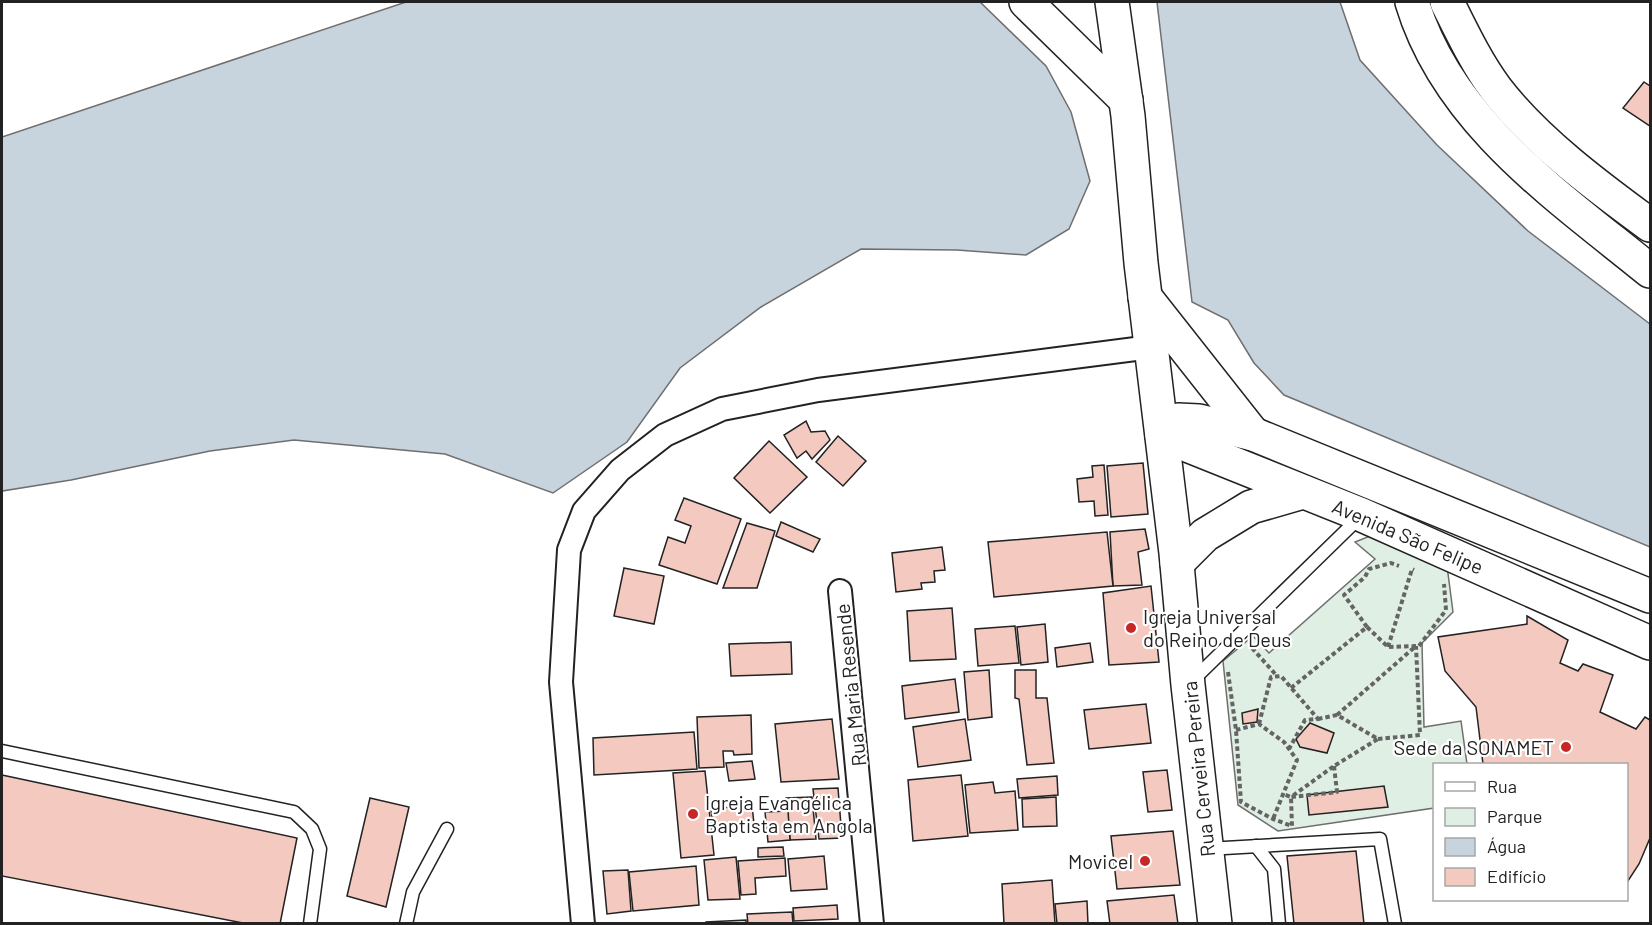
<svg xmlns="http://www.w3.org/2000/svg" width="1652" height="925" font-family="Barlow,sans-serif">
<rect width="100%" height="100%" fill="#fff"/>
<!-- green -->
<polygon fill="#e0efe3" stroke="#6f6f6f" stroke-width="1.5" points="1370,536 1447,566 1453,612 1422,643 1424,727 1461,721 1467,764 1434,764 1434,808 1278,831 1238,805 1223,661 1253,636 1269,653 1375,559 1355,542"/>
<!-- water -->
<g fill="#c7d3dd" stroke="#6f6f6f" stroke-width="1.5">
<polygon points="406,2 980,2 1046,66 1071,112 1090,181 1069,229 1026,255 957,250 861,249 761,307 680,368 627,442 553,493 445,454 294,440 210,451 71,480 2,491 2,137"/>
<polygon points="1157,2 1340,2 1360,60 1437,145 1528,231 1650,324 1650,547 1284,395 1254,363 1228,320 1192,302"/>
</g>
<!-- building -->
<g fill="#f3c9c0" stroke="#222" stroke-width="1.5">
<polygon points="1644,82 1650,86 1650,126 1623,108"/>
<polygon points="806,421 811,432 825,431 830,440 812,459 806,451 797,458 784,435"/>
<polygon points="838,436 866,461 843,486 816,462"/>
<polygon points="769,441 807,477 770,513 734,478"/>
<polygon points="1143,463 1148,514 1111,517 1107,466"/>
<polygon points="1104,465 1108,515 1095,516 1094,501 1079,502 1077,479 1093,477 1092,466"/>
<polygon points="684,498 741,519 717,584 659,565 668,537 685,543 691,526 675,520"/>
<polygon points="781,522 820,539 813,552 776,536"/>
<polygon points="747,523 775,531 757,588 723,588"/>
<polygon points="1145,529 1149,549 1138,552 1142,585 1113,586 1110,532"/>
<polygon points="1107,532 1113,586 994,597 988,542"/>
<polygon points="942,547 945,570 934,571 935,582 921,583 922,589 896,592 892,553"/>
<polygon points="624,568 664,576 654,624 614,616"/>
<polygon points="1151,586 1159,662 1109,665 1103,593"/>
<polygon points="952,608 956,659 910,661 907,611"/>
<polygon points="1527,616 1568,640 1560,663 1578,671 1583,664 1613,675 1600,712 1636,729 1645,717 1650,720 1650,838 1639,864 1626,884 1626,764 1483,764 1476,707 1445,671 1438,637 1527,624"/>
<polygon points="1045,624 1048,662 1021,665 1017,627"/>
<polygon points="1015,626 1019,663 978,666 975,629"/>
<polygon points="791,642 792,674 731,676 729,644"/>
<polygon points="1090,643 1093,662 1057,667 1055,648"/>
<polygon points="989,670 992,717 968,720 964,672"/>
<polygon points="1015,670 1036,670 1036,698 1047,698 1054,763 1027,765 1019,699 1015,698"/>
<polygon points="955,679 959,712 905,719 902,686"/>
<polygon points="1146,704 1151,743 1089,749 1084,710"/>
<polygon points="1258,709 1257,722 1243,724 1242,713"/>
<polygon points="751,715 752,754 734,755 733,751 723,751 724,767 699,768 697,717"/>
<polygon points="832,719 839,779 781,782 775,724"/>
<polygon points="965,719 971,760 918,767 913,727"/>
<polygon points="1310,723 1334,733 1327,753 1300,747 1296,739"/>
<polygon points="694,732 697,769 594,775 593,738"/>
<polygon points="752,761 755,779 729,781 726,763"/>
<polygon points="1167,770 1172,810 1148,812 1143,772"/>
<polygon points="705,771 714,855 681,858 673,773"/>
<polygon points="2,775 297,838 280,924 248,924 2,876"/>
<polygon points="961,775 968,836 913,841 908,780"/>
<polygon points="1057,776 1058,795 1019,798 1017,779"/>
<polygon points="993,782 995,793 1015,791 1018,830 970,833 965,785"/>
<polygon points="1384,786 1388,807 1309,815 1307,795"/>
<polygon points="838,788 842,838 819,839 813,789"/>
<polygon points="812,797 816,839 790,840 786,798"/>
<polygon points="1056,797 1057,826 1023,827 1022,799"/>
<polygon points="370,798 409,807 386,907 347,896"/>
<polygon points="752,805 754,824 713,827 711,809"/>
<polygon points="788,811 790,840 768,842 765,812"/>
<polygon points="1173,831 1180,885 1117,889 1111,836"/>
<polygon points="783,847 784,856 758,857 758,848"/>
<polygon points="1356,851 1364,924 1294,924 1287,856"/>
<polygon points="824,856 827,889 791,891 788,859"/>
<polygon points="736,857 740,899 708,900 704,860"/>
<polygon points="785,858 786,876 755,878 756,894 741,895 738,861"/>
<polygon points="696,866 699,905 633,911 629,872"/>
<polygon points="628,870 631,911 607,914 603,871"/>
<polygon points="1052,880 1055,924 1004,924 1002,884"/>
<polygon points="1174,895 1178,924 1110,924 1107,901"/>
<polygon points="1087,901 1088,924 1057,924 1055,904"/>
<polygon points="837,905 838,919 794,921 793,908"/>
<polygon points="792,912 793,924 748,924 747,914"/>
<polygon points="746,920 746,924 706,924 706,922"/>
</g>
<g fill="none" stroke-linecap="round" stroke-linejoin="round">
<defs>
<g id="lane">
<polyline points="1193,680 1361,516"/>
<polyline points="2,751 294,812 312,829 320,849 310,924"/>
<polyline points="1256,846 1274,869 1279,924"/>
<polyline points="1207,849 1380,839 1395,924"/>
<polyline points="406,924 413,892 447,829"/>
</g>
<g id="street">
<polyline points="840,591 872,924"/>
<polyline points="583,924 561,682 569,550 584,511 620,470 665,435 722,409 818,390 1151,347"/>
</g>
<g id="secondary">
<polyline points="1026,2 1126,100"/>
<polyline points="1112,2 1128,116 1141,263 1176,553 1188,685 1215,924"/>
<polyline points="1145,297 1253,434"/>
<polyline points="1162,428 1178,420 1199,421 1253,434 1650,596"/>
<polyline points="1162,435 1362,515 1650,643"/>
<polyline points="1177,563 1205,535 1251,507 1303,492"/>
</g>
<g id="primary">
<path d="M 1412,2 C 1448,122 1558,196 1650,271"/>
<path d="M 1447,2 C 1462,32 1476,62 1496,89 C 1536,141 1598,187 1650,225"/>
</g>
</defs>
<!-- lane casing -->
<use href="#lane" stroke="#222" stroke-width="15"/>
<!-- street casing -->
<use href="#street" stroke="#222" stroke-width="26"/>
<!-- secondary casing -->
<use href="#secondary" stroke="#222" stroke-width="36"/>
<!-- primary casing -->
<use href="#primary" stroke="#222" stroke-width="36"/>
<!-- path -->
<g stroke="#646464" stroke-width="4" stroke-dasharray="4.5 3" stroke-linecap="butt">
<polyline points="1367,627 1344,595 1365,577 1369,569 1391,563 1399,566"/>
<polyline points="1388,647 1412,569 1414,570"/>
<polyline points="1252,648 1277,676"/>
<polyline points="1228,672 1236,730 1241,802 1273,819 1292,826 1291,797 1283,794"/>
<polyline points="1291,688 1367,627 1388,647 1419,646 1446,610 1444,584"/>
<polyline points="1337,715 1416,646"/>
<polyline points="1318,719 1337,715 1378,739 1334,766"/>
<polyline points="1259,724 1271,677 1281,676 1318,719 1305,720 1289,749"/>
<polyline points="1236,730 1259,724 1284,742 1297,760 1273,819"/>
<polyline points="1378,739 1420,735 1416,646"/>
<polygon points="1334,766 1337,792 1291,797"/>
</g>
<!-- lane -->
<use href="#lane" stroke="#fff" stroke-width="12"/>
<!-- street -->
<use href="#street" stroke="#fff" stroke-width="22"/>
<!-- secondary -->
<use href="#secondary" stroke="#fff" stroke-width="33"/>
<!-- primary -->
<use href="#primary" stroke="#fff" stroke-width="33"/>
</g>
<!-- markers -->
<g fill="#c62828" stroke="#fff" stroke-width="2">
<circle cx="1131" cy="628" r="6"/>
<circle cx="1566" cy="747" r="6"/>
<circle cx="693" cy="814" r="6"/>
<circle cx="1145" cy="861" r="6"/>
</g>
<g text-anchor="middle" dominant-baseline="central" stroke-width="4.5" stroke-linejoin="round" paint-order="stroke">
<!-- street labels -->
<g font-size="20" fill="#222" stroke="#fff">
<text transform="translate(1408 536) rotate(23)">Avenida São Felipe</text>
<text transform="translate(850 685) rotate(-96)">Rua Maria Resende</text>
<text transform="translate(1198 769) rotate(-96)">Rua Cerveira Pereira</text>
</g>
<!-- poi labels -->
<g font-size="20" fill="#222" stroke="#fff" text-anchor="start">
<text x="1143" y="616">Igreja Universal<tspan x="1143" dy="23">do Reino de Deus</tspan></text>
<text x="1554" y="747" text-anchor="end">Sede da SONAMET</text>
<text x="705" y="802">Igreja Evangélica<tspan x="705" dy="23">Baptista em Angola</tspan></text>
<text x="1133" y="861" text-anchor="end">Movicel</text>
</g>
</g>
<!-- border -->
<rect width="1652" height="925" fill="none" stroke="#222222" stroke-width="6"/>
<!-- legend -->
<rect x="1433" y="763" width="195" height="138" fill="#ffffff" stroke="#a7a7a7" stroke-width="1.5"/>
<rect x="1445" y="782" width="30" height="9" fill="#ffffff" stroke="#a7a7a7" stroke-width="1.5"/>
<text x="1487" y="793" font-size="18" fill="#222222">Rua</text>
<rect x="1445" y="808" width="30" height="18" fill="#e0efe3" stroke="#a7a7a7" stroke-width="1.5"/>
<text x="1487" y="823" font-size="18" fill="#222222">Parque</text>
<rect x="1445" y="838" width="30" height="18" fill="#c7d3dd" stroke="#a7a7a7" stroke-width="1.5"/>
<text x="1487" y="853" font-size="18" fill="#222222">Água</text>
<rect x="1445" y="868" width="30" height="18" fill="#f3c9c0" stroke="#a7a7a7" stroke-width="1.5"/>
<text x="1487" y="883" font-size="18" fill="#222222">Edifício</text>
</svg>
